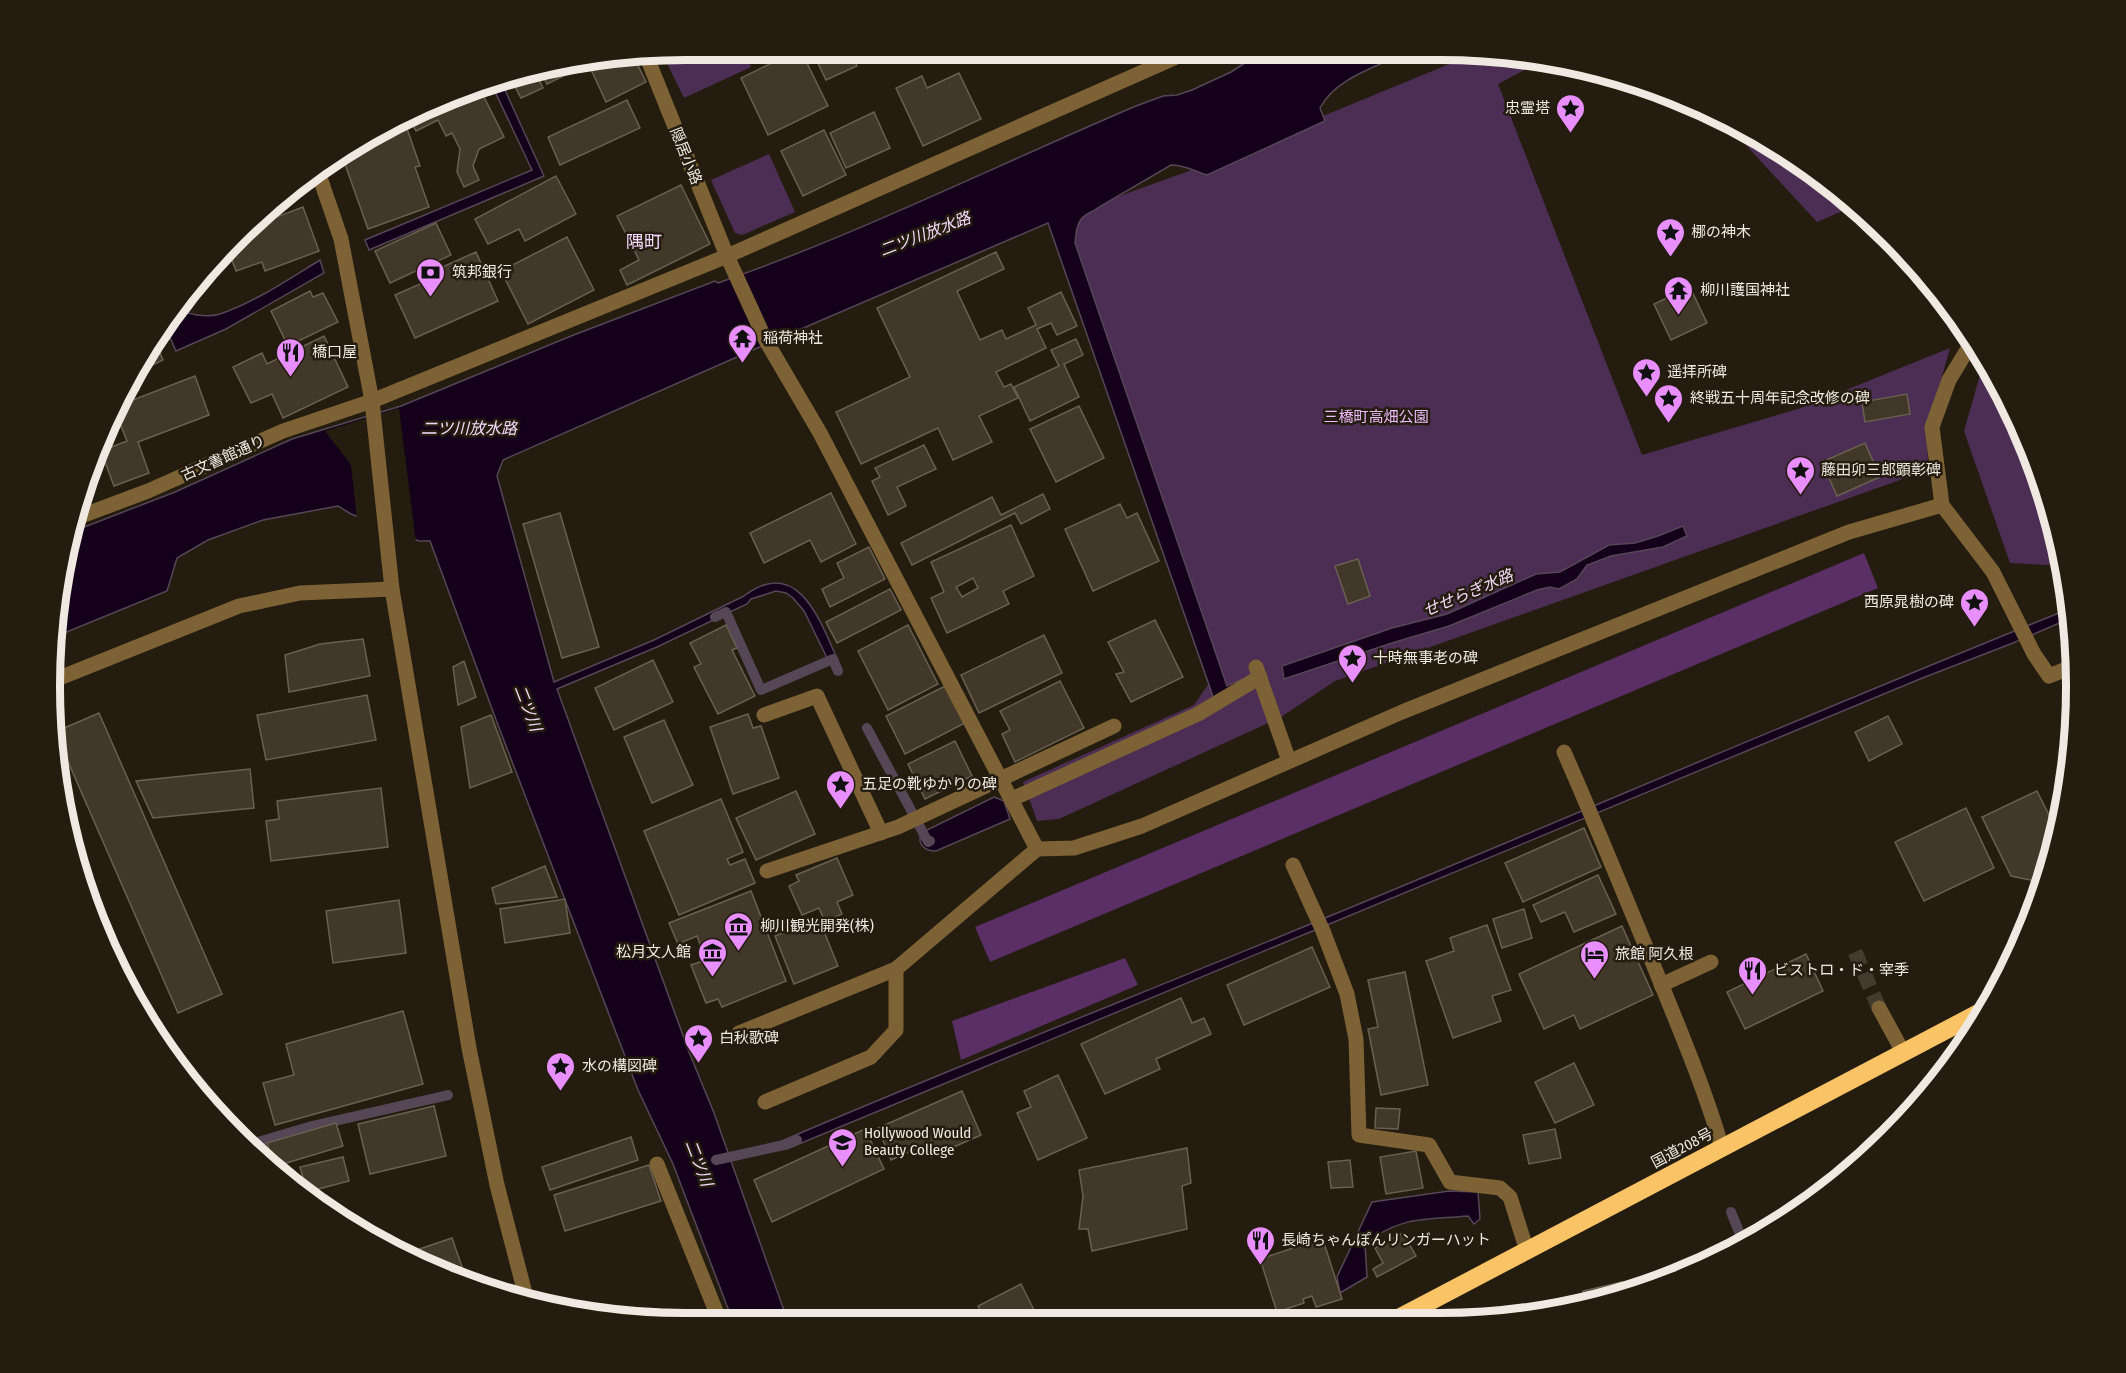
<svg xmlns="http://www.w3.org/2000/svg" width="2126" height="1373" font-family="'Fira Sans Condensed','Noto Sans JP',sans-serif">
<rect width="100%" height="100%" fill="#241c0f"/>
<!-- green -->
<g fill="#4c2e54">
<polygon points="663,55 745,55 751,67 684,98"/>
<polygon points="1476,55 1523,55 1543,60 1498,84 1642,455 1801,408 1950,348 1927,429 1928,470 1335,681 1281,717 1059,819 1037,821 1023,782 1194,705 1214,676 1064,216 1189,171 1447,65"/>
<polygon points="1721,115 1856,205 1817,222 1721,118"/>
<polygon points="769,154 795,212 742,235 735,233 711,180"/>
<polygon points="1984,361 2011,404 2055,521 2061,561 2048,565 2010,563 1964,431"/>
</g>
<!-- forest -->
<g fill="#5a2f65">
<polygon points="1864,553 1878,588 990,962 975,927"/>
<polygon points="1125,958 1138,985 961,1060 952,1021"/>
</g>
<!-- water -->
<g fill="#14001b" stroke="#564656" stroke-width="1.5">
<path d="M 1257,55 L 1400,55 C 1372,69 1335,79 1320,108 L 1325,121 L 1207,175 C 1194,171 1185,165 1171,165 L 1099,207 C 1094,211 1086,214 1082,218 C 1076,225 1076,235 1075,243 L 1227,686 L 1242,679 L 1216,705 L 1048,223 L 787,335 L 503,460 L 497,476 L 554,682 L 654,640 L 744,596 C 801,552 823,629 842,670 L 834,672 L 804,611 L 793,598 L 786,593 L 776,591 L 751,599 L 747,604 L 657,647 L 557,689 L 689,1052 L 714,1113 L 787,1319 L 732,1319 L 673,1164 L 638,1090 L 498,725 L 430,541 L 419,541 L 351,514 L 338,506 L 263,520 L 208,540 L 177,558 L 167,591 L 52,638 L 74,531 L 175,492 L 292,439 L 401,406 L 571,336 L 715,281 L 718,283 C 861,233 997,165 1136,106 L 1163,96 L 1177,95 L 1192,90 L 1231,72 Z"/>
<polygon points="500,79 544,176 369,250 365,240 532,170 490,81"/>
<path d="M 320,260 L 324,273 L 226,329 L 176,351 L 164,324 L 176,307 C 186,315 207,318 220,314 C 255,302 289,279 320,260 Z"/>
<polygon points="1683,526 1687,536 1663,547 1611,556 1587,565 1577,579 1559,589 1550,587 1537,590 1449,626 1392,643 1284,679 1282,666 1392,628 1447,614 1536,574 1560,572 1609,545 1635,543 1658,536"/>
<path d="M 2069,609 L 2071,618 L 2013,643 L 1920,679 L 787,1149 L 784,1140 C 957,1066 1133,997 1308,925 C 1562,821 1814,711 2069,609 Z"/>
<path d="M 994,797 L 1004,801 L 1010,819 L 936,851 C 925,851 917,845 921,833 Z"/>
<path d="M 1449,1191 L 1478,1192 L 1480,1219 L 1474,1224 L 1468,1216 C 1426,1220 1397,1216 1365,1245 L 1367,1277 L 1340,1293 L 1337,1277 L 1372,1202 Z"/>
</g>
<!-- pier -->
<polygon fill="#241c0f" points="399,408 416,543 357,520 351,465 325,431"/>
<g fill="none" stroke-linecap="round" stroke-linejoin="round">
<!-- stream -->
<g stroke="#564656" stroke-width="10">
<polyline points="715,617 726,612 761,690 833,659 838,671"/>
<polyline points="867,728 928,842 930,841"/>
<polyline points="248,1145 312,1126 448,1095"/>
<polyline points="716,1160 788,1144 797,1140"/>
<polyline points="1731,1212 1744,1244"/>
</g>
</g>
<!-- building -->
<g fill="#41382a" stroke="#696051" stroke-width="1.5" fill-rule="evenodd">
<polygon points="606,55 547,84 540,70 603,55"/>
<polygon points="610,55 633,55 646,82 606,102 589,65"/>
<polygon points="788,55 803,55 828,106 768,135 741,78"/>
<polygon points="814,55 852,55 857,66 826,80"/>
<polygon points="535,71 543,88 521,98 510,77"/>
<polygon points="959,73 981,119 923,146 896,88 922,76 927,88"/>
<polygon points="478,85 504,137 479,149 473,166 479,180 464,187 457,172 460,149 452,133 446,136 438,120 416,131 410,119"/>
<polygon points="627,100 640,128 560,165 548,137"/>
<polygon points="874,112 890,148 846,168 830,133"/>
<polygon points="405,123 420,166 415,167 429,207 368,229 341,153"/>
<polygon points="824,130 846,175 803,196 781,151"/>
<polygon points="556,176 576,214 525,241 519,229 488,244 475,219"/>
<polygon points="681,185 710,244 627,285 620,270 639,260 617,216"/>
<polygon points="303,207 319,251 265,271 262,262 236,271 228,249 248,228"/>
<polygon points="436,223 451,255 390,283 375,251"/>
<polygon points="567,237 594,290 528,324 501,271"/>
<polygon points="476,252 498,301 415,338 395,295 425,282 422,276"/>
<polygon points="996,252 1004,269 957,291 980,340 1002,330 1006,339 1036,325 1028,308 1061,292 1077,326 1057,335 1051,323 1037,329 1046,348 996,372 1004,387 1011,384 1018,398 979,416 992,442 953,460 938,428 861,464 836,412 910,377 877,308"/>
<polygon points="1690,287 1707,323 1671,340 1654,304"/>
<polygon points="310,291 313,297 323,293 338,322 288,346 271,311"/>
<polygon points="324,336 348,387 283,418 272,394 251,403 233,367 262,353 267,364"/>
<polygon points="1076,339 1083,355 1064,364 1079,397 1030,421 1014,387 1059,366 1051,350"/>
<polygon points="154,340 163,360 132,375 135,368"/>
<polygon points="132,375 139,390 121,398"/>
<polygon points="195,376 209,415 138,442 149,473 114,486 101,451 127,441 115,411 117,406"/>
<polygon points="1907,394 1910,414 1865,422 1862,402"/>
<polygon points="1079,406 1104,458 1056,482 1030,429"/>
<polygon points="1865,443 1880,477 1837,496 1822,462"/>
<polygon points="924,445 936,469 897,487 906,506 888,515 872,481 880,477 875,468"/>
<polygon points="831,493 856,544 821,562 810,540 764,563 750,533"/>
<polygon points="1043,494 1050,509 1021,524 1015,513 912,565 901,543 992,497 1001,515"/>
<polygon points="1120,504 1127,518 1137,513 1159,561 1093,591 1065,529"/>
<polygon points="560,513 599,647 562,658 523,524"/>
<path d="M 1011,525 L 1034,576 L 1003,591 L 1009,604 L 947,633 L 931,598 L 944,592 L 931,562 ZM 973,578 L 978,588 L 962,597 L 956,587 Z"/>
<polygon points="869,547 885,579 830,607 822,589 844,578 837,563"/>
<polygon points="1358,559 1370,596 1348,604 1335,566"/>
<polygon points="890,589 901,610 837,643 826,622"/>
<polygon points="1155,620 1183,677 1131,702 1116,674 1124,672 1108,642"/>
<polygon points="726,625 737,648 732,650 755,696 718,714 694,667 701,664 690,643"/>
<polygon points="908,625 938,684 888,710 858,651"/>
<polygon points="1044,635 1062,673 979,713 961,675"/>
<polygon points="363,639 370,676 289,692 285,655 320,644"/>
<polygon points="653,660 673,702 614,730 595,688"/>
<polygon points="464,661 476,697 458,705 453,667"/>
<polygon points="1060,681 1084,728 1015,762 1002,734 1010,730 1000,711"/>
<polygon points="945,686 965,723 905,754 886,716"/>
<polygon points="367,695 376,740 266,760 257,715"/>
<polygon points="99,713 222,994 178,1013 55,732"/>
<polygon points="748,714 753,728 761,726 779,778 733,794 710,727"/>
<polygon points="491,715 512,772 470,788 461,727"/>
<polygon points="1888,716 1902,744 1869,761 1855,732"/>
<polygon points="664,720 693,785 652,803 624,737"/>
<polygon points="955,741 972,776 925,799 908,764"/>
<polygon points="250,769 254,808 153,818 136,781"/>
<polygon points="381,788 388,847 271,861 266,821 279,819 277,801"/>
<polygon points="796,791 815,834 756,860 736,818"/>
<polygon points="2037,791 2057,831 2045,883 2011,876 1982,817"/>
<polygon points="721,799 743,852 727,859 730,865 745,859 755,883 679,915 644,831"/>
<polygon points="1966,808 1994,868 1924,901 1895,842"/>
<polygon points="1584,828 1601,867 1523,902 1505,863"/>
<polygon points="837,858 853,895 837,902 842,914 825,922 819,908 802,915 789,886 799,881 796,875"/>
<polygon points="545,866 557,897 496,904 492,888"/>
<polygon points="1598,875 1616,914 1574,932 1565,912 1541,922 1533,905"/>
<polygon points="751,891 786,981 722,1007 718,999 706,1003 691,965 706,960 697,936 678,944 669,923"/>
<polygon points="565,899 570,933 505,943 500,909"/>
<polygon points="399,900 406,953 333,963 326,911"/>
<polygon points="1524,909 1532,938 1502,948 1493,919"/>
<polygon points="819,919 838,966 794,984 775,936"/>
<polygon points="1487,925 1511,990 1492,996 1501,1021 1453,1038 1426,961 1454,951 1450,938"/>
<polygon points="1622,926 1653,995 1580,1029 1574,1015 1544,1029 1519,974"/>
<polygon points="1312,947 1330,987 1244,1025 1227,985"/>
<polygon points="1806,954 1823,991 1745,1029 1727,992"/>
<polygon points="1405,972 1428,1085 1381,1095 1368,1029 1378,1027 1368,980"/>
<polygon points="1181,998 1192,1023 1204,1018 1211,1034 1156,1059 1160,1069 1105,1094 1081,1044"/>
<polygon points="403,1011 423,1084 275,1125 263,1083 294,1075 286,1044"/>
<polygon points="1574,1063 1594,1105 1555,1123 1535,1082"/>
<polygon points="1058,1075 1087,1138 1038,1160 1017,1113 1031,1107 1024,1091"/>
<polygon points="962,1091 981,1135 931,1157 925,1145 891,1160 878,1128"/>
<polygon points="434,1106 446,1156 370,1174 358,1124"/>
<polygon points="1376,1108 1400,1109 1398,1129 1375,1128"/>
<polygon points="336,1123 343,1146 273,1167 267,1143"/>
<polygon points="865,1129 884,1169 772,1222 754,1180"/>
<polygon points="1555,1129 1561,1158 1529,1164 1523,1135"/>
<polygon points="631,1137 638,1160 550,1190 542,1167"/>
<polygon points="1187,1148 1191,1183 1182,1186 1187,1229 1092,1251 1088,1229 1079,1229 1083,1196 1079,1170"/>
<polygon points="1416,1151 1423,1188 1386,1194 1380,1157"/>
<polygon points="343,1157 349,1181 307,1192 300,1167"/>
<polygon points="1350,1160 1353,1187 1331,1188 1328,1162"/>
<polygon points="649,1165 661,1201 565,1231 554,1195"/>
<polygon points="1403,1233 1416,1256 1377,1277 1373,1269 1383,1263 1375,1248"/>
<polygon points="452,1238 467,1281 442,1275 402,1255"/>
<polygon points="1314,1241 1316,1246 1324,1243 1342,1299 1316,1307 1312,1296 1303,1299 1304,1303 1277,1312 1260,1259"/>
<polygon points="1622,1282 1625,1294 1604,1302 1586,1305 1583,1291"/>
<polygon points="1021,1284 1039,1320 985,1320 978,1306"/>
<polygon points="1562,1305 1563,1309 1528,1314 1528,1313"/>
</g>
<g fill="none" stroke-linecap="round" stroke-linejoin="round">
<!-- minor-tunnel -->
<polyline stroke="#423b2e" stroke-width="15" stroke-dasharray="15 8" stroke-linecap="butt" points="1855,952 1879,1008"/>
<!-- minor -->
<g stroke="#7c6234" stroke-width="15">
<polyline points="646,55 727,256 765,339 820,433 1037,849 896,969 739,1033"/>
<polyline points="317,169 341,239 372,401 392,589 469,1048 497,1185 526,1297"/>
<polyline points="1942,505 1993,572 2034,654 2049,676 2074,666"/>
<polyline points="76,518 148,491 283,431 372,401 727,256 1181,55"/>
<polyline points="1256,667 1289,761"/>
<polyline points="52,681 239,606 300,593 392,589"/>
<polyline points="764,715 817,696 881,833"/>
<path d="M 1564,752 C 1594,820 1622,889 1651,959 C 1676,1021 1703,1083 1722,1148"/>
<polyline points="1012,799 1198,714 1260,677"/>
<polyline points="1037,849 1074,848 1142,826 1402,712 1849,532 1942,505 1932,427 1949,380 1972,342"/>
<polyline points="1293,865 1323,931 1347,994 1356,1039 1359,1135 1429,1145 1450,1182 1500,1188 1510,1197 1527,1251"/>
<polyline points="767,871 898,827 1114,726"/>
<polyline points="1661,985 1711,962"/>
<polyline points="1879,1008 1903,1052"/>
<polyline points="765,1102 871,1057 896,1030 896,969"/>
<polyline points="657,1164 719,1319"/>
</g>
<!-- highway -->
<polyline stroke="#fac466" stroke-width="18" points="1391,1322 1990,1007"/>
</g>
<!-- icons -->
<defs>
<symbol id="sight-pin" viewBox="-11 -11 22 30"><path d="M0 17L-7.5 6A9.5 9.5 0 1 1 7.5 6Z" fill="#e88eff" stroke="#241c0f"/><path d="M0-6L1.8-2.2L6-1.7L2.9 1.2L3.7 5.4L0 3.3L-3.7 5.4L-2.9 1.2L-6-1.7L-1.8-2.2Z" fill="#111"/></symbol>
<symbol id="bank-pin" viewBox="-11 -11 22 30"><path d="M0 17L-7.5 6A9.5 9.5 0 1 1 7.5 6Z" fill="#e88eff" stroke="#241c0f"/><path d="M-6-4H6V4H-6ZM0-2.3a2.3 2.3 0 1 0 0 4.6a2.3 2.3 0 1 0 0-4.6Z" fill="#111"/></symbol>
<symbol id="temple-pin" viewBox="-11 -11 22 30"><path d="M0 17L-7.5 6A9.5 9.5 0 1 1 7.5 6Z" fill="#e88eff" stroke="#241c0f"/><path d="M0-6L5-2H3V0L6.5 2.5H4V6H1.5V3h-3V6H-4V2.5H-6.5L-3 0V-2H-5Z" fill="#111"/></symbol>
<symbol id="restaurant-pin" viewBox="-11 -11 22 30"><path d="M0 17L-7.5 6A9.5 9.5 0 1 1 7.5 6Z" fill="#e88eff" stroke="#241c0f"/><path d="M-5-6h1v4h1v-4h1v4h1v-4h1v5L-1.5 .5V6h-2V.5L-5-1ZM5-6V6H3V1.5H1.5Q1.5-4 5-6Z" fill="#111"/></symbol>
<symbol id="museum-pin" viewBox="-11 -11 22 30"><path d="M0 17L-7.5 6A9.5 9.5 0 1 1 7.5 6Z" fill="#e88eff" stroke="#241c0f"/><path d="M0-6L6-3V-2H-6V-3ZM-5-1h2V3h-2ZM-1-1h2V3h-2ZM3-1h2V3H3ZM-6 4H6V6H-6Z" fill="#111"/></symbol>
<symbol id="hotel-pin" viewBox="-11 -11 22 30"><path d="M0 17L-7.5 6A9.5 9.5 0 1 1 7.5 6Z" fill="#e88eff" stroke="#241c0f"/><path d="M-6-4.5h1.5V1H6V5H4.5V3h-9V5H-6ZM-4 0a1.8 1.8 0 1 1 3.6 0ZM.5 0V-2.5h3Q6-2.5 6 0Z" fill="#111"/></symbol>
<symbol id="university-pin" viewBox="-11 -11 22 30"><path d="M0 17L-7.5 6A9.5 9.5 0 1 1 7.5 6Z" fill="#e88eff" stroke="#241c0f"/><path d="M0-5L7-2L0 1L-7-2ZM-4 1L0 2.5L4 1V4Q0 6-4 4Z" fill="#111"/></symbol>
</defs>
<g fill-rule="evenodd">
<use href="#sight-pin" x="1554" y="92" width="33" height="45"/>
<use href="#sight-pin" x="1654" y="216" width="33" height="45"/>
<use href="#bank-pin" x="414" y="256" width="33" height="45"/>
<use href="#temple-pin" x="1662" y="274" width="33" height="45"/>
<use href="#temple-pin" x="726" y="322" width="33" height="45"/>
<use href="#restaurant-pin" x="274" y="336" width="33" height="45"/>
<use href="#sight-pin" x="1630" y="356" width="33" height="45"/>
<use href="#sight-pin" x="1652" y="382" width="33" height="45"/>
<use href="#sight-pin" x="1784" y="454" width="33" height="45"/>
<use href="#sight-pin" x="1958" y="586" width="33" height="45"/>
<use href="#sight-pin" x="1336" y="642" width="33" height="45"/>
<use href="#sight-pin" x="824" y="768" width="33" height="45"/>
<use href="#museum-pin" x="722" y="910" width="33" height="45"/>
<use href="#museum-pin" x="696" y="936" width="33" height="45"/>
<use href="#hotel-pin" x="1578" y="938" width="33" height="45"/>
<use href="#restaurant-pin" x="1736" y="954" width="33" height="45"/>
<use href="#sight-pin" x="682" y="1022" width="33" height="45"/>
<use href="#sight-pin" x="544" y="1050" width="33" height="45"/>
<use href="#university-pin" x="826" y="1126" width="33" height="45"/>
<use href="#restaurant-pin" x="1244" y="1224" width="33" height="45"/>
</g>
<g text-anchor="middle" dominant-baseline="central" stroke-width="5" stroke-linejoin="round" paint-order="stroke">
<!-- poi labels -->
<g font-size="15" fill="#efe9e1" stroke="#241c0f" text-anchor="start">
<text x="1550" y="108" text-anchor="end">忠霊塔</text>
<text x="1691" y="232">梛の神木</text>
<text x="452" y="272">筑邦銀行</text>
<text x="1700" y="290">柳川護国神社</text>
<text x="763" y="338">稲荷神社</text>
<text x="312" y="352">橋口屋</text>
<text x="1667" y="372">遥拝所碑</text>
<text x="1690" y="398">終戦五十周年記念改修の碑</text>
<text x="1821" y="470">藤田卯三郎顕彰碑</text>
<text x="1954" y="602" text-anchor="end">西原晁樹の碑</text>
<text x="1373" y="658">十時無事老の碑</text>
<text x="862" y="784">五足の靴ゆかりの碑</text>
<text x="760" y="926">柳川観光開発(株)</text>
<text x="691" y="952" text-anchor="end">松月文人館</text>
<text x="1615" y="954">旅館 阿久根</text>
<text x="1774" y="970">ビストロ・ド・宰季</text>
<text x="719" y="1038">白秋歌碑</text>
<text x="582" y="1066">水の構図碑</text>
<text x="864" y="1133">Hollywood Would<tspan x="864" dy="17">Beauty College</tspan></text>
<text x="1281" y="1240">長崎ちゃんぽんリンガーハット</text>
</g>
<!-- street labels -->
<g font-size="15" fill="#efe9e1" stroke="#241c0f">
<text transform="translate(686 156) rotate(68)">隠居小路</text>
<text transform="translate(223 458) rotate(-24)">古文書館通り</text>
<text transform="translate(1682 1148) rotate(-28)">国道208号</text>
</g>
<!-- park labels -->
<g font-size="15" fill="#efbbfc" stroke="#241c0f">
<text x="1376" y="417">三橋町高畑公園</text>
</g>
<!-- water labels -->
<g font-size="16" font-style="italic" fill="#f4dafa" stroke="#241c0f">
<text transform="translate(925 234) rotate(-21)">二ツ川放水路</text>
<text x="469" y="428">二ツ川放水路</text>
<text transform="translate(1468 593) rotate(-23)">せせらぎ水路</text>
<text transform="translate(528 708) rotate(69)">二ツ川</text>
<text transform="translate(699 1163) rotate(69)">二ツ川</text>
</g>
<!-- quarter labels -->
<g font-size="18" fill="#f6d8fe" stroke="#241c0f">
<text x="644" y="242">隅町</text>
</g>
</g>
<!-- crop -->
<path d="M0 0H2126V1373H0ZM686 60H1440A626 626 0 0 1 2066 686V687A626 626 0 0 1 1440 1313H686A626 626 0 0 1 60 687V686A626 626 0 0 1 686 60Z" fill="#241c0f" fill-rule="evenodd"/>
<path fill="none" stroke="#efe9e1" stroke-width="8" d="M686 60H1440A626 626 0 0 1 2066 686V687A626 626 0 0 1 1440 1313H686A626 626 0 0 1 60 687V686A626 626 0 0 1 686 60Z"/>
</svg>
